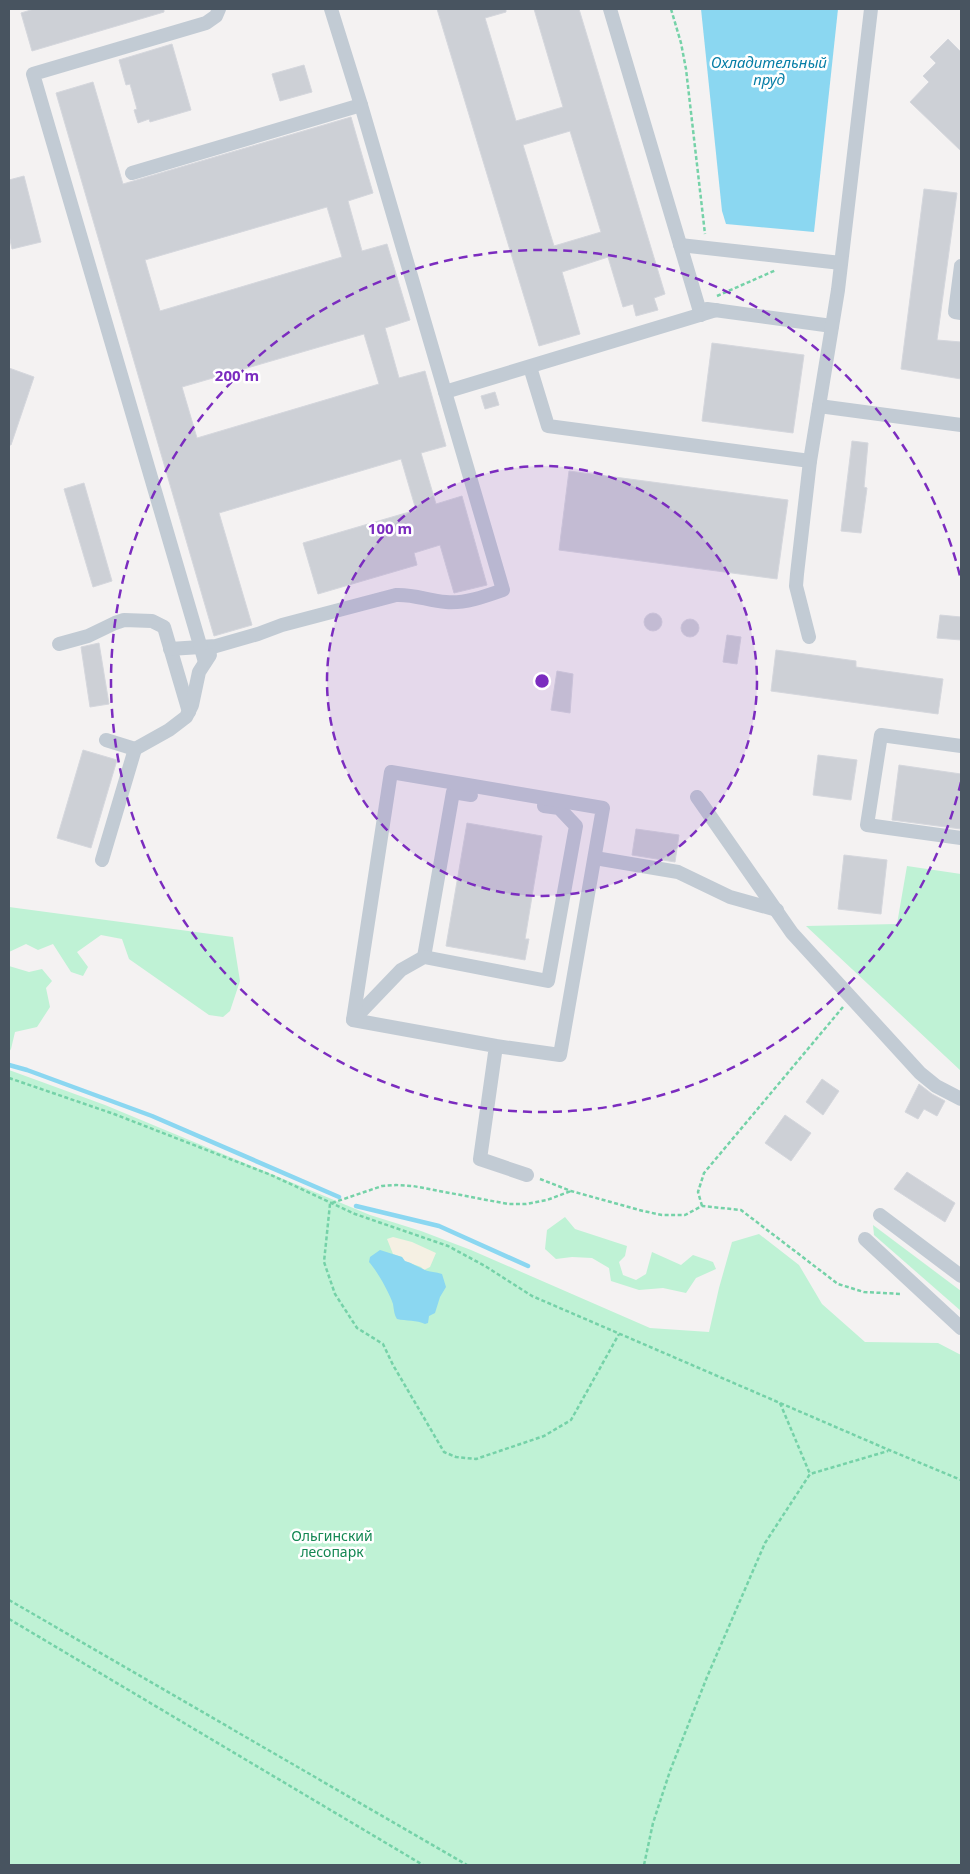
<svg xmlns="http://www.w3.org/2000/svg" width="970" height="1874" font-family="'Noto Sans',sans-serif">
<rect width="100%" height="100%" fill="#f4f2f2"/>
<!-- green -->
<g fill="#bff2d5">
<polygon points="907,866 961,874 961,1071 806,926 897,924"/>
<polygon points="9,907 233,937 240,981 230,1011 223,1017 209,1015 129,959 122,939 101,935 77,952 88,967 83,976 71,972 53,944 38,950 26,944 9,952 9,964"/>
<polygon points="9,966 29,972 42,969 52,981 46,988 50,1007 37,1027 15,1032 11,1049 9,1052"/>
<polygon points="9,1070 105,1105 370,1215 421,1231 471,1250 650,1328 709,1332 719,1288 732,1242 759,1234 799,1265 822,1304 865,1342 938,1343 961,1355 961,1865 9,1865"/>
<polygon points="565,1217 575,1229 627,1246 625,1256 619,1262 623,1275 636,1280 646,1274 652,1252 681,1265 693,1255 713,1262 716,1269 696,1278 686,1293 663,1288 639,1290 611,1281 609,1268 592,1258 572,1257 556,1259 545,1249 547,1230"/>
<polygon points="873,1225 961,1291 961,1311 874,1235"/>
</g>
<!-- sand -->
<polygon fill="#f5f0e3" points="393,1237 412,1242 436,1253 430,1267 424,1270 421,1267 404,1261 402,1257 393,1254 387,1239"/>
<!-- water -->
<g fill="#8bd7f1">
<polygon points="701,9 838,9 814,232 726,224 722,211"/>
<path d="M 380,1250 L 402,1257 L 405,1261 C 412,1263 418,1267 425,1270 C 430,1272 436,1272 442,1274 L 446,1287 L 440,1297 L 435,1313 L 429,1316 L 428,1323 L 425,1324 C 417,1320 406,1321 397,1319 C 394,1314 394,1310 393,1304 C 389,1292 377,1271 369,1262 L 370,1257 Z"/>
</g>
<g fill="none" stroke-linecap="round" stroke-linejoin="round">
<!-- stream -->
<g stroke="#8bd7f1" stroke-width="4.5">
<polyline points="9,1065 27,1070 152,1116 339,1197"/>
<polyline points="356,1206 439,1226 528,1266"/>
</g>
</g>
<!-- building -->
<g fill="#cdd0d6" stroke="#d5d7dd" fill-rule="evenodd">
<polygon points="34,9 164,9 164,12 32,51 21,13"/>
<path d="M 437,9 L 506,9 L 506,12 L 485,18 L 516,121 L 563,107 L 534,9 L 579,9 L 665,294 L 654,298 L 658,310 L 636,316 L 633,304 L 623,307 L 608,257 L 562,272 L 580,334 L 539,346 ZM 570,131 L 601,232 L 554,246 L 523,145 Z"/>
<polygon points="948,39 961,52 961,151 910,102 929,82 923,76 936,63 930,57"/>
<polygon points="172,44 191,110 150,122 149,119 138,123 134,110 137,109 130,84 126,85 119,60"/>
<polygon points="304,65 312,92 280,101 272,74"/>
<path d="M 93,82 L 123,184 L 351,117 L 373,193 L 348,201 L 362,251 L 387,244 L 410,320 L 385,328 L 399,378 L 425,371 L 446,446 L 421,453 L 436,504 L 462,496 L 487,585 L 454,593 L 440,545 L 414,553 L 417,565 L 318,594 L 303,543 L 416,510 L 401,459 L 219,513 L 252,625 L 214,636 L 56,93 ZM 327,207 L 342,257 L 160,311 L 145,260 ZM 364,334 L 379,384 L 197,438 L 182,387 Z"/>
<polygon points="24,176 41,242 12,249 9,235 9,180"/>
<polygon points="924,189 957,193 937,340 961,342 961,379 901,369"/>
<polygon points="712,343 804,355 793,433 702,421"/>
<polygon points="9,368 34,377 11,445 9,445"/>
<polygon points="495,392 499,405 485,409 481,396"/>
<polygon points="852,441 868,443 864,487 867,488 861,533 841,531"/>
<polygon points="569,471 788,500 777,579 559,550"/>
<polygon points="84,483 112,581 93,587 64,489"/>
<circle cx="653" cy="622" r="9"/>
<polygon points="940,615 961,617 961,640 937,638"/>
<circle cx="690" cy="628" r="9"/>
<polygon points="727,635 741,637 737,664 723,662"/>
<polygon points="99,643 109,704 90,707 81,647"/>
<polygon points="776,650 856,661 856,667 943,679 938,714 771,691"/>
<polygon points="557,671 573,674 570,713 551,710"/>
<polygon points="83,750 117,760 91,848 57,838"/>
<polygon points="818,755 857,760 851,800 813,795"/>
<polygon points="899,765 961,774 961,829 892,820"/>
<polygon points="467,823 542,836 525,939 529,939 525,960 446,946"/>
<polygon points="636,829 679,835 675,862 632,855"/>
<polygon points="844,855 887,860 881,914 838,909"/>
<polygon points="822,1079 839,1091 823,1115 806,1102"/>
<polygon points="919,1084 932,1094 945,1101 937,1116 924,1109 918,1119 905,1112"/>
<polygon points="785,1115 811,1133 791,1161 765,1143"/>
<polygon points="907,1172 955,1203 945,1222 894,1189"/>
</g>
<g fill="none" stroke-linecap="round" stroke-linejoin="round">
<!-- path -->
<g stroke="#75d2a8" stroke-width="2.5" stroke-dasharray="4 2.5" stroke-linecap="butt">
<polyline points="671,9 681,43 686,69 705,234"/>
<polyline points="717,296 776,270"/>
<polyline points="9,1078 114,1114 271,1175 355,1214 448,1246 485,1266 532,1296 889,1450 961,1480"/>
<polyline points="540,1179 571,1191 643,1211 662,1215 685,1215 702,1206 741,1210 838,1284 864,1292 902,1294"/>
<polyline points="332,1203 382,1186 396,1185 413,1186 508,1204 526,1204 547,1200 571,1191"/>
<polyline points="330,1204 324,1262 335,1294 357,1328 383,1344 393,1365 444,1452 456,1457 476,1459 544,1436 571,1420 619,1334"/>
<polyline points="702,1206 698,1192 704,1173 843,1007"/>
<polyline points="780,1403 810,1474"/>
<polyline points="9,1600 467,1865"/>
<polyline points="9,1619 423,1865"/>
<polyline points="644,1865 653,1823 670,1771 707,1677 765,1543 810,1474 888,1451"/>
</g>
<!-- minor -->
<g stroke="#c2cbd4" stroke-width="14">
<polyline points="610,9 701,315"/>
<polyline points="132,173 361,105"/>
<polyline points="680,245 841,263"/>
<polyline points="961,266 955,312 961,313"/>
<polyline points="707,309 832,326"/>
<polyline points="530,367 548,426 810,461"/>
<polyline points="445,392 716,310"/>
<polyline points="819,406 961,425"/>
<polyline points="809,637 796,586 797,574 810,461 838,290 871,9"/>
<polyline points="59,644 88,636 115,623 124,620 152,621 164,627 189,712"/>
<path d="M 170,649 L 216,646 L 258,634 L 282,625 L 396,595 C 414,594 429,601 446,602 C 464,604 486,596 503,590 L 361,105 L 331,9"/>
<polyline points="205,662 33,74 206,23 216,16 219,9"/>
<polyline points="961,746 881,735 867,825 961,838"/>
<polyline points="135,749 169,730 186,717 192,705 199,672 210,655"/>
<polyline points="697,797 792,933 920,1073 936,1086 961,1099"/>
<polyline points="595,858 678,872 730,897 777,910"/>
<polyline points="102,860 135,749 106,740"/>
<polyline points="424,957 453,792 471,795"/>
<polyline points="353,1020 401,970 424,957 548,981 576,826 559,808 544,806"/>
<polyline points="496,1046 353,1020 391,772 603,808 560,1055 496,1046 480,1159 527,1175"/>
<polyline points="880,1215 961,1276"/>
<polyline points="865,1239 961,1328"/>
</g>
</g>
<!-- distance rings -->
<circle cx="542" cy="681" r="215" fill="#7b2cbf" fill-opacity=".12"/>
<g fill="none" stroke="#7b2cbf" stroke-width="2.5" stroke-dasharray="9 6">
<circle cx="542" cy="681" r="215"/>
<path d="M961 782A431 431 0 1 1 961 580"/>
</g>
<g text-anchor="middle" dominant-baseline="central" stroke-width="5" stroke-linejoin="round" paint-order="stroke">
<!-- park labels -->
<g font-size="14" fill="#138752" stroke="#fff">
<text x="332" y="1535">Ольгинский<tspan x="332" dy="16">лесопарк</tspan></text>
</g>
<!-- water labels -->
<g font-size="15" font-style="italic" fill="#067ea6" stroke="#fff">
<text x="769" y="62">Охладительный<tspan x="769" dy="17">пруд</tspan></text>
</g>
</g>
<circle cx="542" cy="681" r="8" fill="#7b2cbf" stroke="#fff" stroke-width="2.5"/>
<g font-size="15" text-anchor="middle" font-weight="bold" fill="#7b2cbf" stroke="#fff" stroke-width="5" stroke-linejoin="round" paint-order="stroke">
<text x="237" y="381">200 m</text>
<text x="390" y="534">100 m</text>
</g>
<!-- border -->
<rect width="970" height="1874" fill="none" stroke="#485460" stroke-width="20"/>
</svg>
